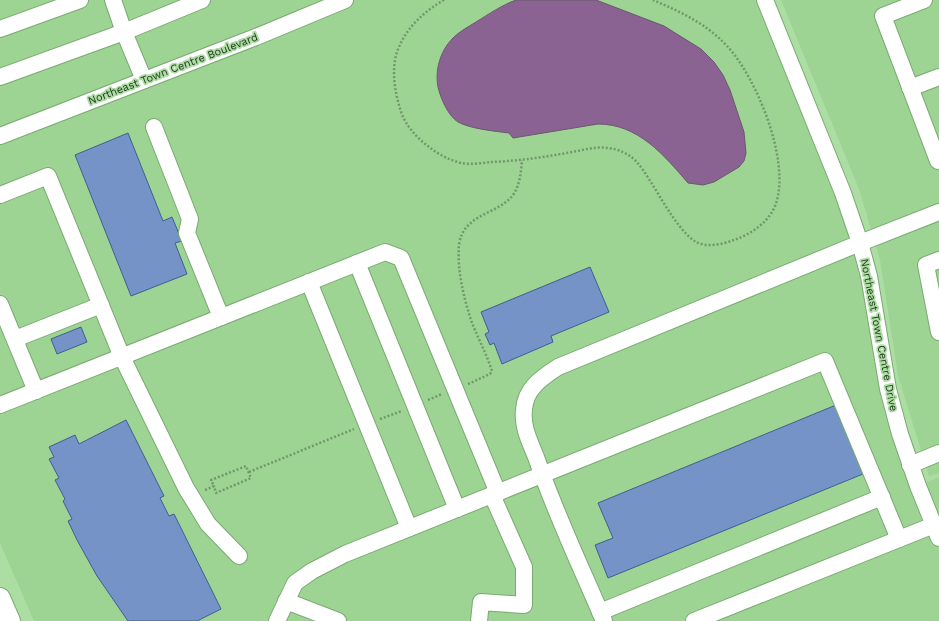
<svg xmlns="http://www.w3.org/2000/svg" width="939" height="621" font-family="'Work Sans',sans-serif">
<rect width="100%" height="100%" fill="#acdea3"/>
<!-- built -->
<g fill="#9dd493">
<polygon points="0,0 764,0 860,243 918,486 939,477 939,621 34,621 0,543"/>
<polygon points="781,0 939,0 939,473 929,476 898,376 880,260 859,189"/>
</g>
<!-- water -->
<path fill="#8a6392" stroke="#6c5771" d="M 516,0 L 596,0 L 664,26 L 701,49 L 714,62 L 723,75 L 730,90 L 744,132 L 746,153 L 744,161 L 739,167 L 714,182 L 703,185 L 688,183 C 664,155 638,124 598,124 L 513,138 L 509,133 C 494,131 471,129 458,122 C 449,116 443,103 440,94 C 433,75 439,52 453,38 C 460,31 468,27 476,22 C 489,14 502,5 516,0 Z"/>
<!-- building -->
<g fill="#7593c6" stroke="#3f5e94">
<polygon points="128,133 163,221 172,217 182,241 175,243 187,274 131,296 75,155"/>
<polygon points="590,267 609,312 551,336 553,342 502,364 494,343 490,345 485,334 489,332 481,312"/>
<polygon points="81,327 87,342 57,354 51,339"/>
<polygon points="836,405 863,474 608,578 595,545 613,538 598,503"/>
<polygon points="126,420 164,496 160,498 169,516 174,514 221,609 197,621 128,621 97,576 77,540 68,521 72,519 63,501 65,499 55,480 59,478 49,459 54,457 49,447 75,435 79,444"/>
</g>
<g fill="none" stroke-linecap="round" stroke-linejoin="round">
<defs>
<g id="minor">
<polyline points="113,0 124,32 144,80"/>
<polyline points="765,0 843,193 860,243 869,276 888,389 900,434 918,486 939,538"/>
<polyline points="924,0 883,16 938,161 939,160"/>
<polyline points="0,29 80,0"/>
<polyline points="0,77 124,32 202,0"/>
<polyline points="910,88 939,77"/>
<polyline points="154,127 190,219 187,233 221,317"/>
<polyline points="0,136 256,37 345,0"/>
<polyline points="0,195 48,176 122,357 186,488 208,524 239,556"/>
<polyline points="939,260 926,265 939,332"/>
<polyline points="357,263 457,509"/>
<polyline points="309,282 409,528"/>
<polyline points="0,304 36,391"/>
<polyline points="15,339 101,305"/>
<polyline points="0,405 385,252 401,258 498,493"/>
<polyline points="910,465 939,453"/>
<polyline points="286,601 338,621"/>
<polyline points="600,612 882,497"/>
<polyline points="277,621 295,583 312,571 345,554 825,361 899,539 934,525"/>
<polyline points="479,621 481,602 524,605 524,567 492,495"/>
<path d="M 604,621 C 581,567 555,513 536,457 C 530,442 522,427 524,410 C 525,389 541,378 558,367 L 860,243 L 939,212"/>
<polyline points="694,621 899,539"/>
</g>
<polyline id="major" points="0,598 10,621"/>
</defs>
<!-- minor casing -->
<use href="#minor" stroke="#7aaa72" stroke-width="18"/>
<!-- major casing -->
<use href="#major" stroke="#7aaa72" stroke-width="22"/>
<!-- path -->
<g stroke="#72976c" stroke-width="2.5" stroke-dasharray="2 2" stroke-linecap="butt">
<path d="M 444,0 C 423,12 405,29 397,52 C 391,71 395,93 401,112 C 406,126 417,138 429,147 C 438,154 449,160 461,163 C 470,165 482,163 491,162 C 519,161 545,157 572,152 C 584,150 596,146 608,148 C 619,149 629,154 637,162 C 655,184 674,228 696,242 C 708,248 723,244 734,240 C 751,234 768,223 775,206 C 792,164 757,78 727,46 C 707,24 681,12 653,0"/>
<path d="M 468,384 L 490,374 L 492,371 C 486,352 476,335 470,317 C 463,295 457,268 459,245 C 463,213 498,215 513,195 C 520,185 521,172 522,160"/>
<polyline points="428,400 442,394"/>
<polyline points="380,419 402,411"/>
<polyline points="249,472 354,429"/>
<polyline points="205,490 214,486 211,480 246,466 251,478 216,493 214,486"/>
</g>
<!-- minor -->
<use href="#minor" stroke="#fff" stroke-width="16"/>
<!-- major -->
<use href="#major" stroke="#fff" stroke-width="20"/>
</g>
<g text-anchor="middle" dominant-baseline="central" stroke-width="3.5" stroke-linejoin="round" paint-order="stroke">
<!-- street labels -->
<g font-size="11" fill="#273b23" stroke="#acdea3">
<text transform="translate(173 69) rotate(-21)">Northeast Town Centre Boulevard</text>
<text transform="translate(879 335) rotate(79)">Northeast Town Centre Drive</text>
</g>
</g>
</svg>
